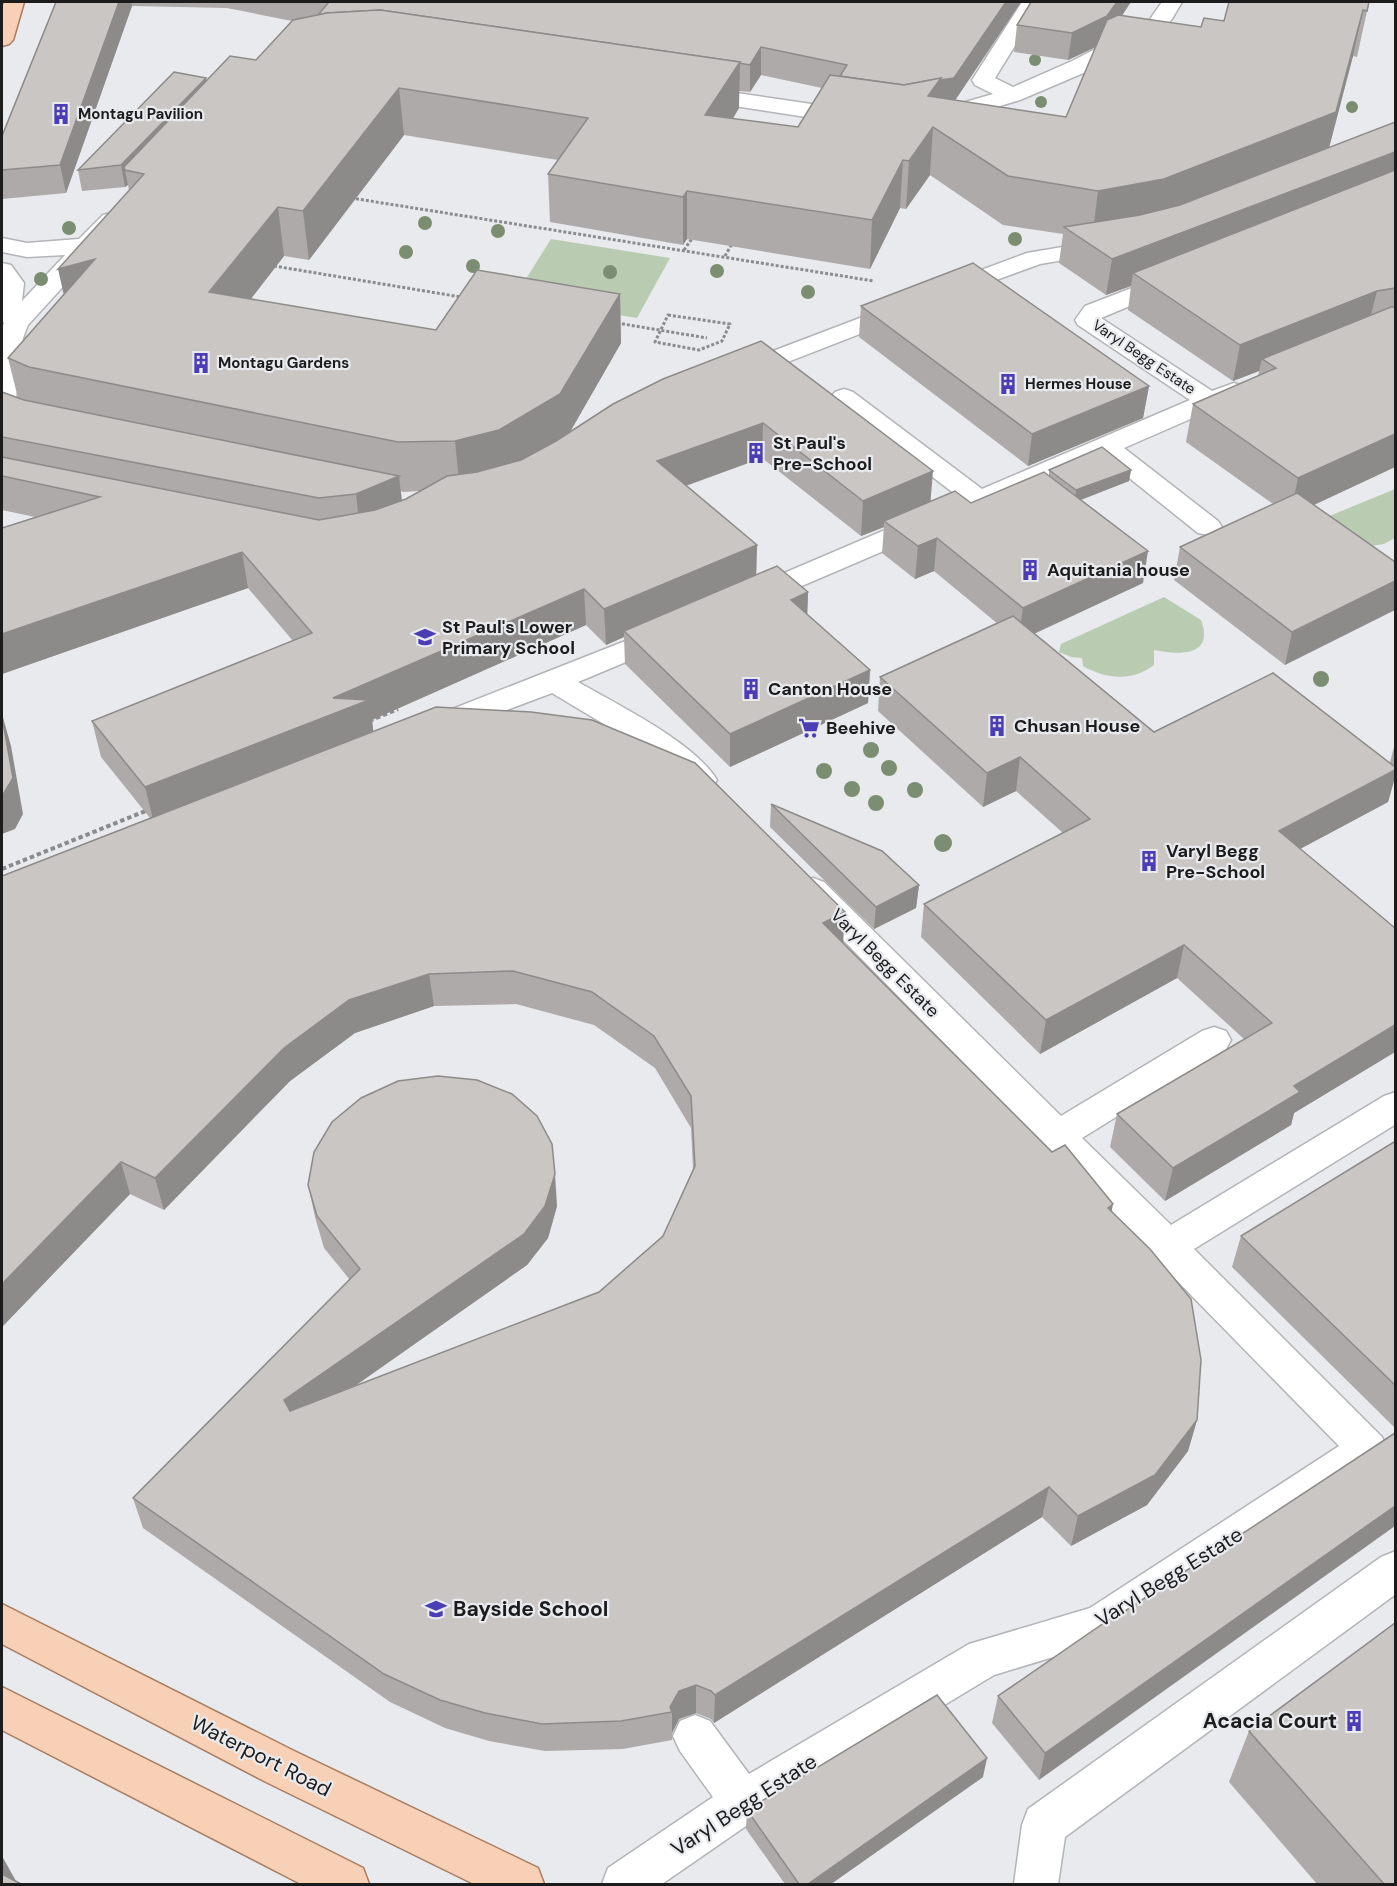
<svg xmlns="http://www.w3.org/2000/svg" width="1397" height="1886" font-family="'DM Sans',sans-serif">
<rect width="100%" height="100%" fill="#e8eaed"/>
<!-- green -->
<g fill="#b9ccb1">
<polygon points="551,239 670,258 637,318 514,298"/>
<polygon points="1395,489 1395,538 1384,544 1371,546 1327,517"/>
<path d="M 1164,597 L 1201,620 C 1215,657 1179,655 1154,650 L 1154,665 C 1132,682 1106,679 1083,666 L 1082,658 L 1071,657 L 1059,652 L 1061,644 Z"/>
</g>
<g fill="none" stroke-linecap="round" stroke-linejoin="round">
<defs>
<g id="minor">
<polygon points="1022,2 1042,2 995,78 1013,87 1072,61 1148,22 1162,2 1182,2 1172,19 1162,30 1088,71 1020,100 947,122 939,124 931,122 928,117 931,112 993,94 975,85 972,80"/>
<polygon points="696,87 852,110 860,112 863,117 860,122 852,124 688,99 685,94 688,89"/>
<polygon points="111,213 119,215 123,220 119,225 28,325 23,338 15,407 35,416 39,422 35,428 26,430 2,422 2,328 4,323 2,320 2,263 11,265 24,283 22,301 65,255 27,257 2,252 2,238 27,243 79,239 103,215"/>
<polygon points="1104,240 1112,242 1116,247 1112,252 1040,264 950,297 941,295 938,290 941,285 1027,253"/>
<polygon points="1171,273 1180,275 1183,280 1180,285 1101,318 1212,391 1234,383 1243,386 1247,391 1243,396 1124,448 1218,521 1222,527 1218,533 1208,535 1198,533 1103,457 762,603 752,606 742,603 738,597 742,591 960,498 835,402 831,397 835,392 844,389 853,392 982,489 1190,400 1078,325 1075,320 1085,306"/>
<polygon points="902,302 911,304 914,309 911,314 749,377 740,380 731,377 727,372 731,367"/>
<path d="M 666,625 L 676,627 L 680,634 L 676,641 L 578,682 C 618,705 694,742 717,780 L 713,787 L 702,791 L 691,787 L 639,745 L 552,693 L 438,736 L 427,733 L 423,726 L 427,719 Z"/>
<polygon points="813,878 824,882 1061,1116 1202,1031 1214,1027 1226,1031 1231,1040 1226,1049 1082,1138 1171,1225 1384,1096 1396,1092 1396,1124 1194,1249 1382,1437 1388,1449 1382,1461 1116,1638 994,1675 759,1817 662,1884 602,1884 608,1868 713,1797 680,1751 673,1736 680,1721 695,1715 710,1721 749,1774 969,1644 1090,1608 1339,1446 802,898 797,890 802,882"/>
<polygon points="1396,1551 1396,1594 1065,1837 1058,1884 1014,1884 1022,1825 1028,1809 1381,1557"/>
</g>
<g id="major">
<polygon points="4,2 24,2 13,40 9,44 2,46 2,9"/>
<polygon points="2,1604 292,1750 538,1868 544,1884 474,1884 262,1780 2,1644"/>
<polygon points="2,1687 363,1868 369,1884 301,1884 2,1730"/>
</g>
</defs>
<!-- minor casing -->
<use href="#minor" stroke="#b3b4b8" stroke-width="3"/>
<!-- major casing -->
<use href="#major" stroke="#a87c61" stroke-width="3"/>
<!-- path-far1 -->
<g stroke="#8a8b8d" stroke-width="3" stroke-dasharray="3 2" stroke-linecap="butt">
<polyline points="351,198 874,281"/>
<polyline points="684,250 693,237"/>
<polyline points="725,256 733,242"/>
<polyline points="274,266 461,297"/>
<polygon points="668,315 730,324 722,341 699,350 655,342"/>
<polyline points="617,323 707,338"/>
</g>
<!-- path -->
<g stroke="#8a8b8d" stroke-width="4" stroke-dasharray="4.5 3" stroke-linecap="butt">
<polyline points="369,721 398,709"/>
<polyline points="2,869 148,810"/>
</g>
<!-- minor -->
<use href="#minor" fill="#fff" fill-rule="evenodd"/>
<!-- major -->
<use href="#major" fill="#f8d0b6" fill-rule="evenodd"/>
</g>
<!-- trees -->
<g fill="#7b8e71">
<circle cx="1035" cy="60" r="6"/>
<circle cx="1041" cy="102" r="6"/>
<circle cx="1352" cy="107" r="6"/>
<circle cx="425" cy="223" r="7"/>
<circle cx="69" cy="228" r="7"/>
<circle cx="498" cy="231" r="7"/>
<circle cx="1015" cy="239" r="7"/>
<circle cx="406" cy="252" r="7"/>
<circle cx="473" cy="266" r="7"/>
<circle cx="717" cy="271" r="7"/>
<circle cx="610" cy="272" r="7"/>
<circle cx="41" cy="279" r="7"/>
<circle cx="808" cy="292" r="7"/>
<circle cx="1321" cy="679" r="8"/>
<circle cx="871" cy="750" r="8"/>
<circle cx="889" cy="768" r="8"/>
<circle cx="824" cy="771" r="8"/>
<circle cx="852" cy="789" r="8"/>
<circle cx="915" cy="790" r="8"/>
<circle cx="876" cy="803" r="8"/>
<circle cx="943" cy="843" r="9"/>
</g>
<!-- wall -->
<g fill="#adaaa9" fill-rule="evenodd">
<path d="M 56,2 L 1021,2 L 955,100 L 1066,117 L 1096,47 L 1068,60 L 1014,52 L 1017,25 L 1121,16 L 1201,27 L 1224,21 L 1369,2 L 1357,57 L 1353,56 L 1329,148 L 1395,122 L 1395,467 L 1314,505 L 1395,562 L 1285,665 L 1174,580 L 1180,547 L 1273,504 L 1186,442 L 1193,404 L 1258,376 L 1259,371 L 1233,381 L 1128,310 L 1131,286 L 1106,295 L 1059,263 L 1063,234 L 1003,225 L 930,175 L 906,209 L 900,208 L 870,269 L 687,239 L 683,245 L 550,222 L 548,174 L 558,160 L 404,135 L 309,260 L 284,256 L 251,299 L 436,330 L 620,294 L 621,343 L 570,432 L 761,341 L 931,501 L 971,503 L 1049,475 L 1049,470 L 1131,470 L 1129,481 L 1081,500 L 1143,583 L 1034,634 L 1154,732 L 1390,762 L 1395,743 L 1395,782 L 1394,781 L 1388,802 L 1300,849 L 1395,928 L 1395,1052 L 1294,1113 L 1291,1125 L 1165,1201 L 1110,1147 L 1117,1114 L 1244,1039 L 1177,978 L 1040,1054 L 921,937 L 924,904 L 1063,833 L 1016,791 L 983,807 L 878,711 L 880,677 L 998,624 L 934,571 L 915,579 L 882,553 L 884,527 L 861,536 L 762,458 L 686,486 L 757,545 L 756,575 L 808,592 L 807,614 L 870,670 L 868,703 L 730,767 L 625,664 L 624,637 L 606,645 L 586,625 L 372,720 L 373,731 L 843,943 L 1112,1211 L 1197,1420 L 1188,1451 L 1147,1505 L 1071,1546 L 1042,1517 L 714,1723 L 711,1719 L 696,1713 L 679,1719 L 672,1733 L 672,1740 L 623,1749 L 545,1751 L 489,1741 L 445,1728 L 390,1702 L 143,1528 L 133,1498 L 350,1280 L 324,1248 L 315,1217 L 308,1185 L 557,1206 L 548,1238 L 527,1265 L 355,1386 L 599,1292 L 663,1236 L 693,1169 L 691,1128 L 655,1068 L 594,1025 L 516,1004 L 434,1006 L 355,1033 L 290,1081 L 164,1210 L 130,1194 L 2,1327 L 2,876 L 150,818 L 101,757 L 92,721 L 293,641 L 248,588 L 2,674 L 2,528 L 35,517 L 2,510 L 2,392 L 18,398 L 8,358 L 64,295 L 129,191 L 128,185 L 125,187 L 82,191 L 78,170 L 206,78 L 207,81 L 256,60 L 292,21 L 227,8 L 132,6 L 66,193 L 2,199 L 2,136 ZM 761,75 L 822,88 L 798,127 L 733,119 L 739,108 L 739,91 L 750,92 ZM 401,491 L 403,492 L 420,491 L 402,501 Z"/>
<polygon points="861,306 1149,386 1143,418 1028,466 859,337"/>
<polygon points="771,804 919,885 916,908 874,929 770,827"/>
<polygon points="1395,1143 1395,1428 1232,1267 1241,1236"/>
<polygon points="1125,1611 1039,1780 992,1723 998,1696"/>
<polygon points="1249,1731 1395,1884 1317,1884 1229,1782"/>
<polygon points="983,1777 831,1884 785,1884 746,1829 747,1810"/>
</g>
<!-- shaded-wall -->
<g fill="#8d8b89">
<polygon points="119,2 131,2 132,6 66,193 60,165"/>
<polygon points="1006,2 1021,2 952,105 933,127 930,175 906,209 909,161 901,114"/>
<polygon points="1117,2 1131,2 1104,43 1068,60 1072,33"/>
<polygon points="1363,10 1353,56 1326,159 1092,239 1098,191"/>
<polygon points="761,47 761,75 750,92 750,65"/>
<polygon points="740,62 739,108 705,162 705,115"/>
<polygon points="206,78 209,99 125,170 128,185 125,187 121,165"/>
<polygon points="399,88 404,135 309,260 303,211"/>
<polygon points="1395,152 1395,184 1133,273 1131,286 1106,295 1112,259"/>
<polygon points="903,160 900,208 870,269 872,220"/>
<polygon points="687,191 687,239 683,245 683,197"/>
<polygon points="278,207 284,256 218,341 209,292"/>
<polygon points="95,259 69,318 58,269"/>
<polygon points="1377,291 1368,327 1262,359 1259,371 1233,381 1240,345"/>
<polygon points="620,294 621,343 563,444 460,491 455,441"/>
<polygon points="1149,386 1143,418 1028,466 1032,434"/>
<polygon points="763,423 762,458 657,496 657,461"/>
<polygon points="1395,434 1395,467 1290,516 1298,478"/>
<polygon points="1131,470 1129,481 1075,502 1076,490"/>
<polygon points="933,471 930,507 884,521 884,527 861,536 863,501"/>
<polygon points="399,476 403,512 360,530 356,494"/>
<polygon points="937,538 934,571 915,579 918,546"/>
<polygon points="757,545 756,581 624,631 624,637 606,645 604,609"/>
<polygon points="1148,551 1143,583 1018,641 1023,608"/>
<polygon points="242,552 248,588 2,674 2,634"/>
<polygon points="1395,581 1395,610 1285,665 1292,632"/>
<polygon points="584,589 586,625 372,720 374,737 154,823 145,787 333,698"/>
<polygon points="808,592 807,625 791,600"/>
<polygon points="870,670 868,703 730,767 730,734"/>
<polygon points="2,714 11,746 23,814 15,829 2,834"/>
<polygon points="1020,757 1016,791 983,807 987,773"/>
<polygon points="1395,770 1395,777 1388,802 1270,865 1279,831"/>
<polygon points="919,885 916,908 874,929 876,907"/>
<polygon points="845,912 843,945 823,923"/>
<polygon points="1184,945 1177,978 1040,1054 1046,1020"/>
<polygon points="429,974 434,1006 355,1033 290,1081 164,1210 155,1178 284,1048 349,1000"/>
<polygon points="1395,1025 1395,1052 1294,1113 1291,1125 1165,1201 1173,1168 1294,1086"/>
<polygon points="121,1162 130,1194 2,1327 2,1284"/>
<polygon points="555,1174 557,1206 548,1238 527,1265 292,1430 284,1400"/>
<polygon points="1113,1204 1107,1236 1108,1208"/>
<polygon points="1197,1420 1188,1451 1147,1505 1071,1546 1078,1516"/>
<polygon points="1049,1487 1042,1517 714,1723 715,1695"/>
<polygon points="1395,1506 1395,1526 1039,1780 1045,1753"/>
<polygon points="696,1685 696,1713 679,1719 672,1733 672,1712 670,1707 679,1691"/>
<polygon points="987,1758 983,1777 831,1884 808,1884"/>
<polygon points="2,1856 16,1881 2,1884"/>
</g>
<!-- building -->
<g fill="#c9c6c4" stroke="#8d8b89" stroke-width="1.5">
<polygon points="56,2 119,2 60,165 2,170 2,136"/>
<polygon points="325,2 1006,2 954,78 940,80 941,78 904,85 840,76 847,65 761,47 750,65 739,63 740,62 380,10 327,13 318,15 329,2"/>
<polygon points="1031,2 1117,2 1107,16 1072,33 1017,25"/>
<polygon points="1229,2 1369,2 1367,11 1363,10 1336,112 1164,179 1098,191 1008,176 933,127 909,161 903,160 872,220 687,191 683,197 548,174 588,118 399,88 303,211 278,207 209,292 436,330 477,270 620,294 560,394 499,430 455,441 398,442 29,367 8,358 95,259 58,269 144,174 125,170 124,167 230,56 256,60 293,20 327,13 380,10 740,62 705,115 798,127 830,75 904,85 941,78 928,96 1066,117 1107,20 1118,15 1201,27 1204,18 1224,21"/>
<polygon points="174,72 206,78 121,165 78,170"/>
<polygon points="1395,122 1395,152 1112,259 1064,227 1140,215 1180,205"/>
<polygon points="1395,170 1395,288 1377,291 1240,345 1133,273"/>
<polygon points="973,263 1149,386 1032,434 861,306"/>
<polygon points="1391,307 1395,307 1395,434 1298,478 1193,404 1276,368 1262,359"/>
<polygon points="761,341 933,471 863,501 763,423 657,461 757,545 604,609 584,589 333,698 369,700 145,787 92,721 312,633 242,552 2,634 2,528 100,497 2,476 2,457 319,520 375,510 406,499 447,476 477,472 521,460 556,441 613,404 663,379"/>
<polygon points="2,392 24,400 399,476 356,494 319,498 2,437"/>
<polygon points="1102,447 1131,470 1076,490 1049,470"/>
<polygon points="1044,472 1148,551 1023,608 937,538 918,546 884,521 955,491 971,503"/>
<polygon points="1297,493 1395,562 1395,581 1292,632 1180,547"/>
<polygon points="777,566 808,592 791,600 870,670 730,734 624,631"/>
<polygon points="1013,616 1154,732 1273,673 1395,767 1395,770 1279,831 1395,928 1395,1025 1294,1086 1300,1092 1173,1168 1117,1114 1272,1023 1184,945 1046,1020 924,904 1090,819 1020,757 987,773 880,677"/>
<polygon points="436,707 531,712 592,720 695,763 845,912 823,923 1052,1152 1065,1145 1113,1204 1108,1208 1150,1249 1191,1299 1201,1360 1197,1420 1155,1475 1078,1516 1049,1487 715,1695 711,1691 696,1685 679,1691 670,1707 672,1712 621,1721 542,1724 485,1713 440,1700 384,1674 133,1498 360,1269 317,1216 308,1185 314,1152 332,1122 361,1098 398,1081 438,1076 477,1080 512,1094 537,1116 552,1144 555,1174 545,1206 524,1234 284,1400 290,1411 599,1292 663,1236 695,1166 691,1096 654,1036 592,992 513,971 429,974 349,1000 284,1048 155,1178 121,1162 2,1284 2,876"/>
<polygon points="2,717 13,778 4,793 2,794"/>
<polygon points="771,804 882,851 919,885 876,907"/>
<polygon points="1394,1142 1395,1143 1395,1385 1241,1236"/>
<polygon points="1395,1433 1395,1506 1045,1753 998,1696 1117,1614 1125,1611"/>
<polygon points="1395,1623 1395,1884 1384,1884 1249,1731"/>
<polygon points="937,1695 987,1758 808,1884 799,1884 747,1810"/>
<polygon points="2,1874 21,1884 2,1884"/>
</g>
<!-- icons -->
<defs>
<symbol id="building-bare" viewBox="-9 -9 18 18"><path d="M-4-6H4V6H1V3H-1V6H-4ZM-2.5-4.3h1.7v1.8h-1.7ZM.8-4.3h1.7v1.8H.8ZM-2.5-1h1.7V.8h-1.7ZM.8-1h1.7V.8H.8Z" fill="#4b3eb5" stroke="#e8eaed" stroke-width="2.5" paint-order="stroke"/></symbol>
<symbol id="school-bare" viewBox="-9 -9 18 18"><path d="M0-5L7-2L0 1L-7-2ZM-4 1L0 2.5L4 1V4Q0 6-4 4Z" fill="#4b3eb5" stroke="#e8eaed" stroke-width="2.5" paint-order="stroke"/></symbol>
<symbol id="supermarket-bare" viewBox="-9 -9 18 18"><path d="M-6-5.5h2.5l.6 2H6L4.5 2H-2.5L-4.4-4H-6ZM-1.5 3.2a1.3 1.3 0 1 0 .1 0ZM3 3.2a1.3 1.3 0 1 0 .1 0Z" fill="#4b3eb5" stroke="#e8eaed" stroke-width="2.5" paint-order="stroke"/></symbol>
</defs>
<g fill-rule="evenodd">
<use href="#building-bare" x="46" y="99" width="30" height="30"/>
<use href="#building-bare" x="186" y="348" width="30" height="30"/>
<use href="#building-bare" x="993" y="369" width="30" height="30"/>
<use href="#building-bare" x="741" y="438" width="30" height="30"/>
<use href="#building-bare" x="1015" y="555" width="30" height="30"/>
<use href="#school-bare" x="410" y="622" width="30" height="30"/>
<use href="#building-bare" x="736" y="674" width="30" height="30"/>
<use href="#building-bare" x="982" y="711" width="30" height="30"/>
<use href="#supermarket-bare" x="794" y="713" width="30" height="30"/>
<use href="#building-bare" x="1134" y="846" width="30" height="30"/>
<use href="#school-bare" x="421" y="1594" width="30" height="30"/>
<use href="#building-bare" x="1339" y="1706" width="30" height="30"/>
</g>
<g text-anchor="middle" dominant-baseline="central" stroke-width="4.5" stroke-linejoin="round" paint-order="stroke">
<!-- far-poi labels -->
<g font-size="15" font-weight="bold" fill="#1c1c1d" stroke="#e8eaed" text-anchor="start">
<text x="78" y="114">Montagu Pavilion</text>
<text x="218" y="363">Montagu Gardens</text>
<text x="1025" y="384">Hermes House</text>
</g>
<!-- far-street labels -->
<g font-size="15" fill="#1c1c1d" stroke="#e8eaed">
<text transform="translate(1144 357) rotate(34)">Varyl Begg Estate</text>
</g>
<!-- poi labels -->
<g font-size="18" font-weight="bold" fill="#1c1c1d" stroke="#e8eaed" text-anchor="start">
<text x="773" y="443">St Paul's<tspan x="773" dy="21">Pre-School</tspan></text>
<text x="1047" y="570">Aquitania house</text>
<text x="442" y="627">St Paul's Lower<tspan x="442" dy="21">Primary School</tspan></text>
<text x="768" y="689">Canton House</text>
<text x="1014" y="726">Chusan House</text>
<text x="826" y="728">Beehive</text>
<text x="1166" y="851">Varyl Begg<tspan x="1166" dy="21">Pre-School</tspan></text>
</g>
<!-- street labels -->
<g font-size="18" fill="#1c1c1d" stroke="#e8eaed">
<text transform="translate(885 963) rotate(45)">Varyl Begg Estate</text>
</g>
<!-- near-street labels -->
<g font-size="21" fill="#1c1c1d" stroke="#e8eaed">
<text transform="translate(1169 1577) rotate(-32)">Varyl Begg Estate</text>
<text transform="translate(261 1756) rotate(27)">Waterport Road</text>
<text transform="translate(744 1805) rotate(-33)">Varyl Begg Estate</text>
</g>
<!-- near-poi labels -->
<g font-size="21" font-weight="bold" fill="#1c1c1d" stroke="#e8eaed" text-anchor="start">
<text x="453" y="1609">Bayside School</text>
<text x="1337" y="1721" text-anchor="end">Acacia Court</text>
</g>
</g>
<!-- border -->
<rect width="1397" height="1886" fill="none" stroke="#1c1c1d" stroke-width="6"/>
</svg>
